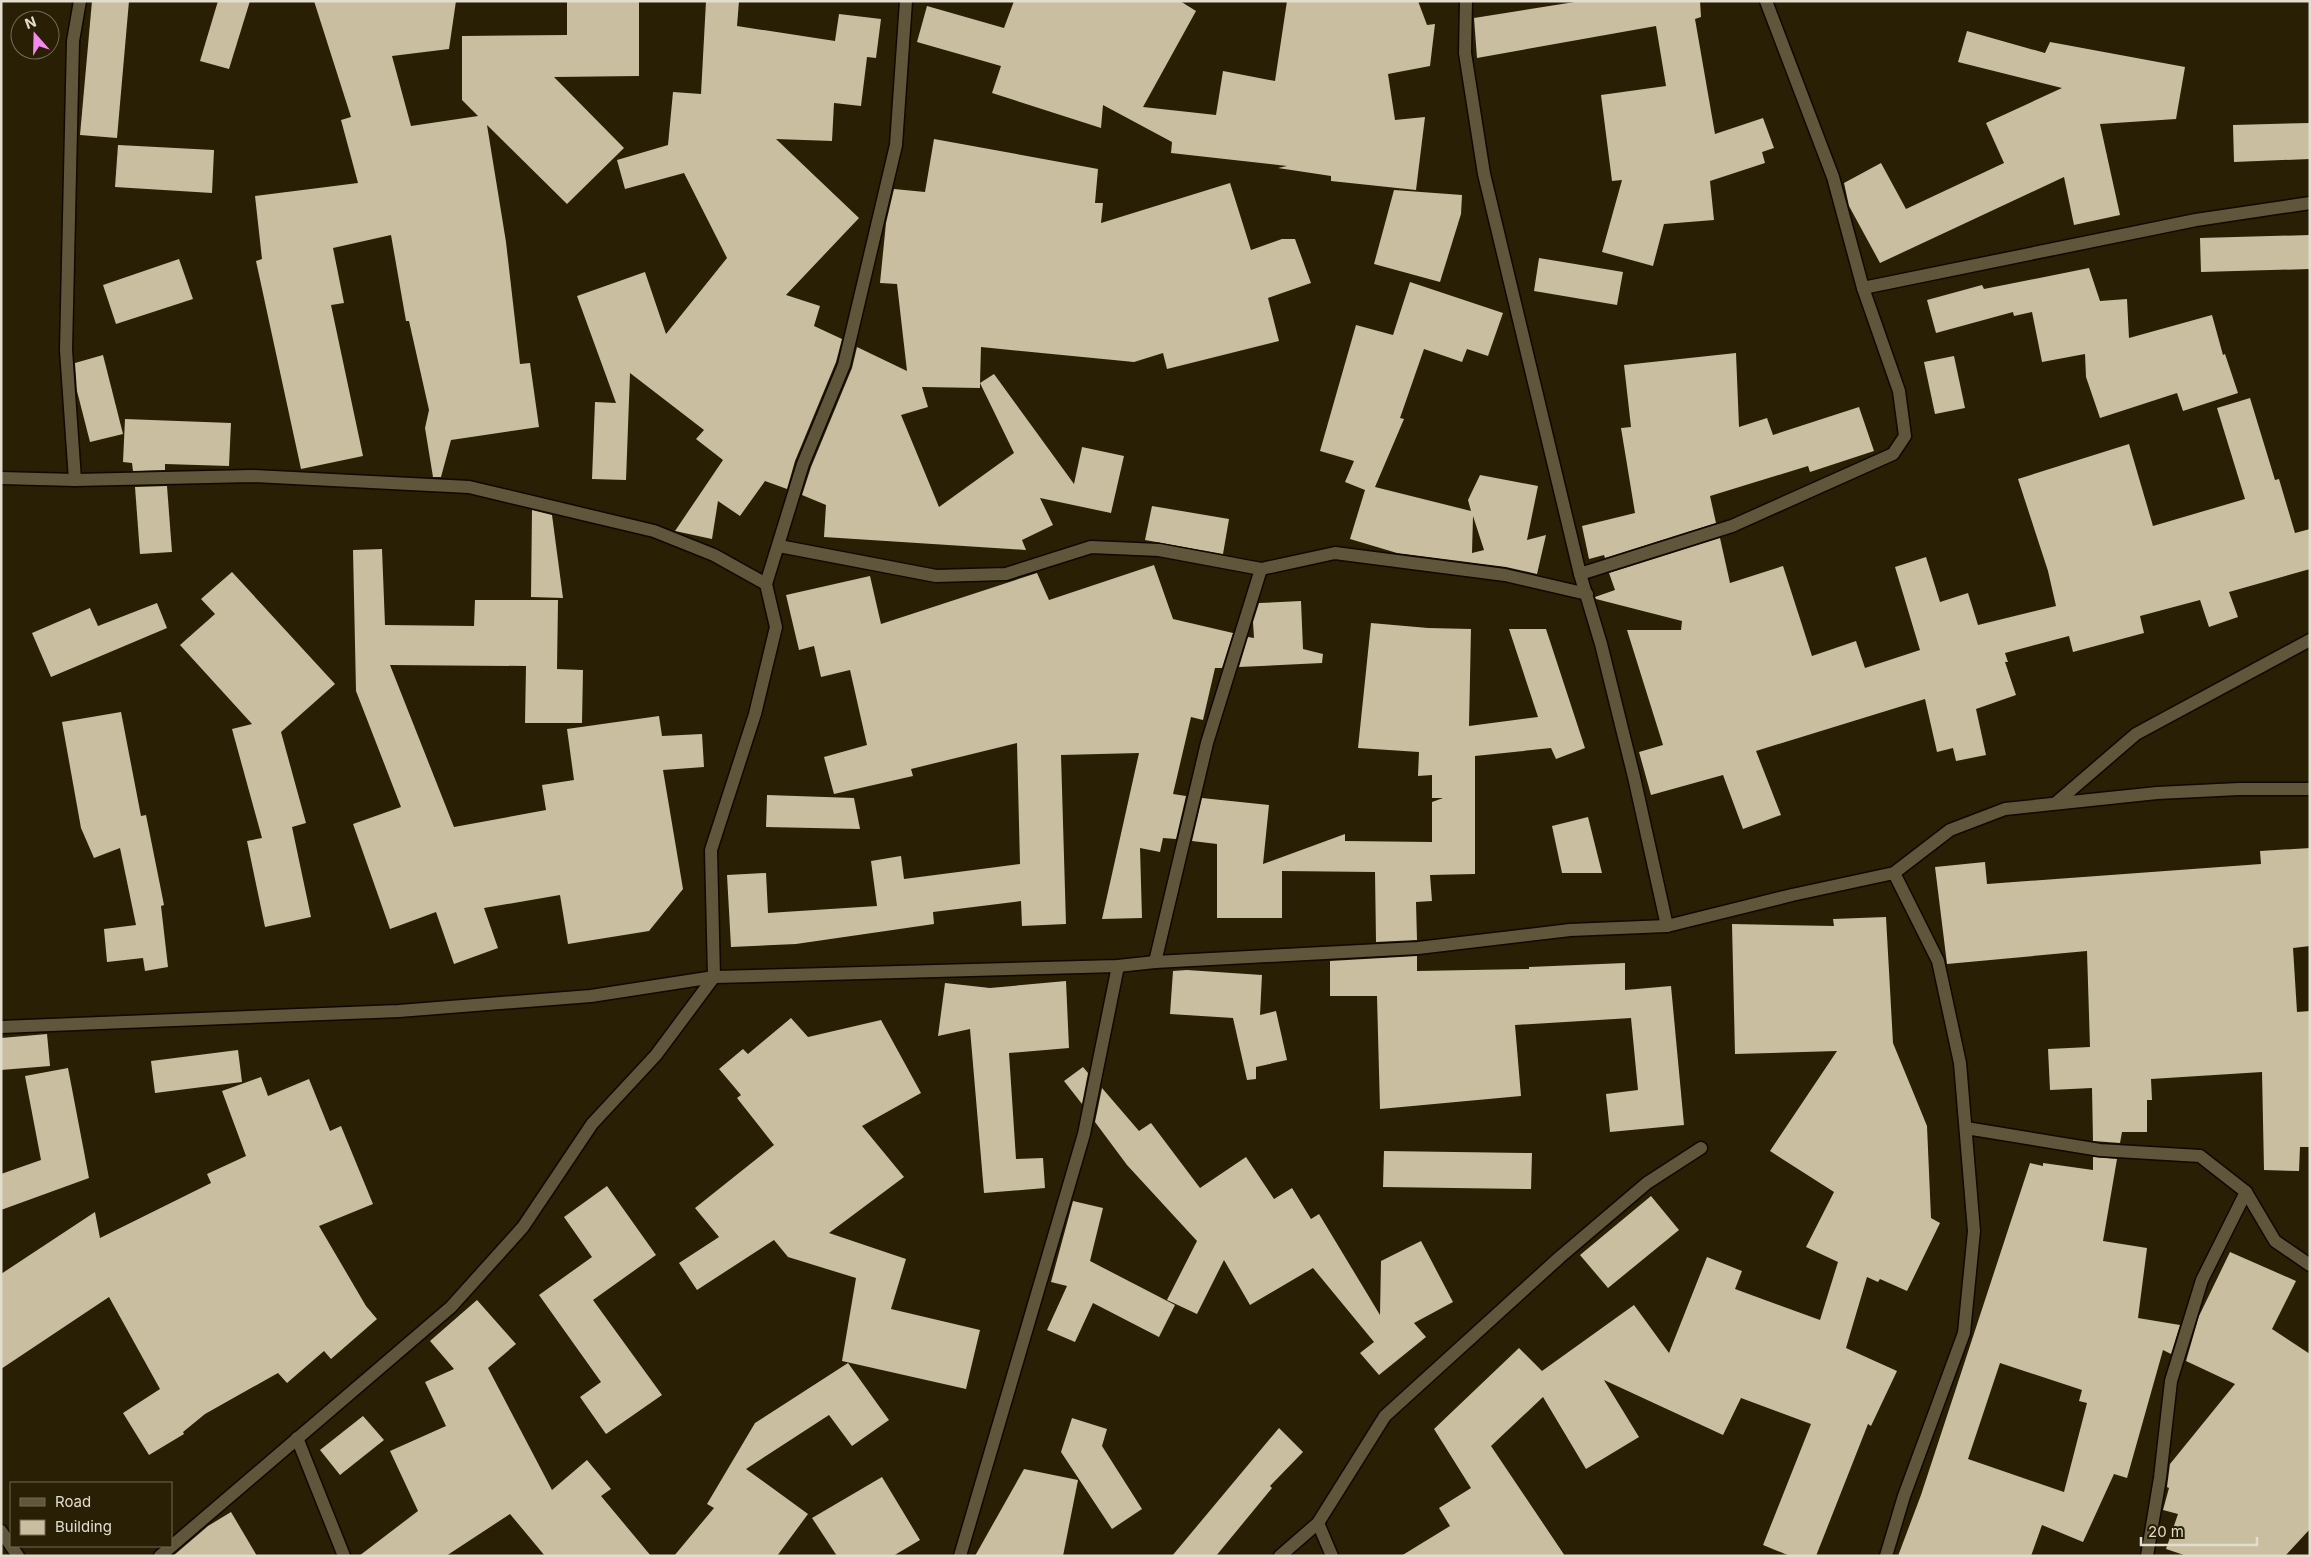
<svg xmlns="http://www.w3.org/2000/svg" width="2311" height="1557" font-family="Inter,sans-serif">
<rect width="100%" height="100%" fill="#281f05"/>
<!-- building -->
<g fill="#c9be9f" fill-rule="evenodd">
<polygon points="92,1 129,1 117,138 80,135"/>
<polygon points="218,1 250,1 229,69 200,61"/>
<polygon points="314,1 456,1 449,49 392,56 411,126 478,116 462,100 462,36 567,35 567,1 639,1 639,76 554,77 624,148 567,204 487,125 506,242 520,364 530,363 539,427 451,440 441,477 433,477 425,428 429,410 409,321 406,321 391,235 333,248 344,303 331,305 363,456 301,469 256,261 262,259 255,196 358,183 341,120 351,117"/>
<polygon points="706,1 739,1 737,26 835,41 839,14 881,19 876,58 867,57 861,106 834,103 832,141 776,139 859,218 786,295 820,306 814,326 842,339 836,362 795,461 787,489 765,481 740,516 718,501 712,539 675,531 723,460 696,439 704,430 630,373 626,480 592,479 595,402 616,403 577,296 645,272 666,334 727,258 684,173 625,189 617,160 668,145 673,92 701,94"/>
<polygon points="1014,1 1180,1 1196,11 1143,107 1216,115 1223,71 1275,81 1287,1 1418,1 1427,25 1435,24 1430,66 1388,74 1395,120 1425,117 1416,190 1331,181 1331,176 1278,168 1287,166 1171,153 1172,142 1103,105 1101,128 992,93 1001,66 917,42 927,6 1004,28"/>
<polygon points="1581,1 1700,1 1701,17 1695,19 1715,134 1763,118 1774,148 1762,152 1765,163 1710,181 1714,220 1664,224 1653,266 1602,252 1622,180 1612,181 1601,95 1666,86 1656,26 1477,58 1474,18"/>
<polygon points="1967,31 2045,53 2050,42 2185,67 2176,119 2100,124 2120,215 2074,225 2064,177 1880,263 1849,206 1844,183 1881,163 1906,209 2004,163 1986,123 2062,88 1958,62"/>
<polygon points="2310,123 2310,159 2234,162 2233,125"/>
<path d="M 934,139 L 1098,169 L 1095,203 L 1103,203 L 1101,223 L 1230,183 L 1251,250 L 1282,239 L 1295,239 L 1311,283 L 1268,298 L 1279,341 L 1167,369 L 1163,353 L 1134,362 L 981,347 L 980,383 L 994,374 L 1074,484 L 1082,447 L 1124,456 L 1111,513 L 1040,498 L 1053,525 L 1022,540 L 1026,550 L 824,537 L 826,505 L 802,495 L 811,467 L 852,368 L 857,347 L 907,371 L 897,284 L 880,283 L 886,223 L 894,189 L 925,192 ZM 980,383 L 1014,453 L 939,507 L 901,415 L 928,407 L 922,387 L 980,388 Z"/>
<polygon points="118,145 214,150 212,193 115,187"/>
<polygon points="1394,190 1462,195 1461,214 1440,282 1374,264"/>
<polygon points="2310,235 2310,269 2201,272 2200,238"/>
<polygon points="1539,258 1623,272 1617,305 1534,291"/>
<polygon points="179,259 193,299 116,324 103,285"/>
<polygon points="2089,268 2100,301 2127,299 2129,338 2212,315 2223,355 2225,354 2238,393 2183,411 2177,393 2100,418 2086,377 2085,354 2042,362 2032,312 2014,316 2013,312 1936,333 1927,300 1982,285 1984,289"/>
<path d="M 1410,282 L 1503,313 L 1488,356 L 1467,349 L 1462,362 L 1424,349 L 1400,418 L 1404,419 L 1375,487 L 1471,511 L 1468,500 L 1480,475 L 1538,486 L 1527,540 L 1546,535 L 1537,574 L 1506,567 L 1397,553 L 1350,539 L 1365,490 L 1345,482 L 1354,461 L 1320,451 L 1356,325 L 1393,335 ZM 1473,516 L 1484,550 L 1472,553 Z"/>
<polygon points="1736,353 1739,427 1767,418 1773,435 1859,407 1874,451 1810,472 1808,466 1710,496 1716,523 1605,558 1604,555 1589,559 1582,526 1635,513 1621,428 1631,427 1624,365"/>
<polygon points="103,355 123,434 90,442 77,391 75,363"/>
<polygon points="1954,356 1965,408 1935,414 1924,362"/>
<polygon points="2250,398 2275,480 2279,479 2295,533 2310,529 2310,569 2229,592 2238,617 2209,627 2200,600 2140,616 2144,633 2073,652 2069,636 2005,653 2008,662 2005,662 2016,695 1976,709 1986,755 1956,761 1953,748 1937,752 1925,699 1756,751 1781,815 1743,829 1723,775 1651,795 1639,752 1663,745 1627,630 1681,630 1682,621 1596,599 1595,597 1615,590 1609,573 1720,538 1730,583 1783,566 1812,656 1856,641 1865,668 1920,650 1895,567 1926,557 1940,602 1968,593 1978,625 2056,606 2048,571 2018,479 2129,444 2153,526 2245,499 2217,408"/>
<polygon points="125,419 231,423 229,466 165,464 165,470 133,471 132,463 123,462"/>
<polygon points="167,486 172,552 140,554 135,487"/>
<polygon points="1152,506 1229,519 1223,554 1145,540"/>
<polygon points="532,510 552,515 563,598 531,597"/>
<polygon points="382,549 385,625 474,626 475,600 558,600 557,669 583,670 582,723 525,723 526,666 390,665 454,827 546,810 542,785 574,780 567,729 659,716 662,736 702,734 704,767 663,770 683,889 649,931 568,944 560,895 484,908 498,948 454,964 436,912 390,929 353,824 401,807 356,691 353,550"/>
<polygon points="1154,565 1173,619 1233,633 1222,668 1215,668 1203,720 1191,717 1173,794 1186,796 1176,839 1163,838 1160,852 1140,848 1142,918 1102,919 1139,753 1061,755 1066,924 1022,926 1021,901 933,912 934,924 796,944 731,947 727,875 766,873 768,913 877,906 871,861 901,856 904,879 1020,864 1017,743 911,769 913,776 834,794 824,757 867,745 850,670 821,677 814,646 799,650 786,595 870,576 881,624 1037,573 1049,600"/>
<polygon points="232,572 335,684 281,732 306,823 292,827 311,917 265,927 247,841 262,838 232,729 252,724 180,645 215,614 201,599"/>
<polygon points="1301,601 1303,649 1323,654 1322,663 1239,667 1248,637 1254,638 1253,622 1259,603"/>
<polygon points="157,603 167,628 51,677 32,633 90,608 98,626"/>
<polygon points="1371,623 1428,628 1471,629 1469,726 1538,717 1509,629 1546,629 1585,748 1556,759 1551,748 1475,756 1475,874 1430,875 1432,901 1416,902 1417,940 1376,942 1375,872 1282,871 1282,918 1217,918 1217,844 1192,841 1202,798 1269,805 1263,864 1345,834 1345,841 1432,842 1432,802 1443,798 1432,798 1432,775 1418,776 1419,752 1358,748"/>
<polygon points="121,712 141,816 146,815 164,905 161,906 168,967 145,971 143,958 107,962 104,929 136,925 120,848 94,858 81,828 62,722"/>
<polygon points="767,795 854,798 860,829 766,827"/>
<polygon points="1588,817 1602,873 1562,873 1552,826"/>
<polygon points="2310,848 2310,946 2293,948 2297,1012 2310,1011 2310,1147 2300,1147 2299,1171 2264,1170 2262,1072 2151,1079 2152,1100 2147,1100 2147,1132 2122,1132 2120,1143 2093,1141 2092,1088 2050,1090 2048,1049 2090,1047 2087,951 1947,964 1935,867 1985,862 1987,884 2261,864 2260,851"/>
<polygon points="1886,917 1893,1043 1927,1126 1931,1218 1940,1223 1907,1291 1880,1279 1878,1282 1867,1277 1846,1348 1897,1371 1871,1426 1868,1424 1816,1556 1790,1556 1763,1545 1811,1424 1741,1398 1723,1435 1604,1380 1639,1437 1586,1469 1543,1397 1491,1446 1565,1556 1401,1556 1450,1526 1439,1508 1471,1488 1434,1429 1519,1348 1542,1371 1634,1305 1669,1353 1707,1257 1742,1271 1735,1289 1820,1320 1838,1262 1806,1247 1834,1192 1770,1151 1837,1051 1735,1054 1732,924 1834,926 1833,919"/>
<polygon points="1417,956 1417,971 1529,969 1529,967 1625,963 1625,990 1671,986 1684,1125 1610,1132 1606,1094 1638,1090 1631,1018 1515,1025 1521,1096 1380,1109 1377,996 1330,996 1330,961"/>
<polygon points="1187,970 1262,975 1260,1015 1276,1011 1287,1060 1256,1067 1256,1079 1247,1080 1233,1018 1170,1014 1173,971"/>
<polygon points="1066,981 1069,1048 1009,1053 1016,1159 1043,1158 1045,1188 984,1193 970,1029 938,1036 945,983 990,988"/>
<polygon points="791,1018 808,1037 881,1020 921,1093 862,1126 904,1177 829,1233 906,1259 891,1309 980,1330 966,1389 842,1361 856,1278 788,1257 774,1240 697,1290 679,1263 719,1237 695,1208 774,1145 737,1098 741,1095 719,1069 743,1049 748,1054"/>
<polygon points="47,1034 50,1066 1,1070 1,1038"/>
<polygon points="238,1050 242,1082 155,1093 151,1061"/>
<polygon points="1083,1067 1088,1073 1082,1104 1064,1081"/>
<polygon points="68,1068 89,1178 1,1210 1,1174 41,1160 25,1076"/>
<polygon points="261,1077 268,1096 309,1079 330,1131 341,1126 373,1204 319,1226 366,1306 377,1319 331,1359 324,1351 287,1383 278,1373 205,1414 183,1432 184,1434 149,1455 123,1413 160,1389 109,1297 1,1369 1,1274 95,1212 100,1238 211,1183 207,1174 246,1156 222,1091"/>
<polygon points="1102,1088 1139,1131 1151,1123 1200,1188 1246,1157 1274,1199 1292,1188 1311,1219 1319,1214 1380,1315 1381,1261 1421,1241 1453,1302 1414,1323 1426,1337 1379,1375 1360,1353 1374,1342 1313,1268 1250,1305 1224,1260 1197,1314 1167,1300 1197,1241 1127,1165 1095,1122"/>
<polygon points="1384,1151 1532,1153 1531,1189 1383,1187"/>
<path d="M 2093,1157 L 2117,1159 L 2103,1241 L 2147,1248 L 2138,1318 L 2180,1325 L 2171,1354 L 2163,1350 L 2127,1478 L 2114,1474 L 2083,1542 L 2042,1525 L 2031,1556 L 1898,1556 L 1921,1495 L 2030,1163 L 2043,1166 L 2043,1163 L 2093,1170 ZM 2000,1363 L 2082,1390 L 2079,1401 L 2087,1403 L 2064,1492 L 1968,1459 Z"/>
<polygon points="607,1186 656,1255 593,1300 662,1395 606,1434 580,1397 601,1382 539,1295 592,1257 564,1217"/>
<polygon points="1651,1196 1679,1230 1608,1288 1580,1255"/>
<polygon points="1073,1201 1103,1208 1090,1261 1175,1305 1159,1337 1093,1303 1075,1342 1047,1330 1067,1286 1051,1282"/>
<polygon points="2230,1252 2296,1281 2272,1329 2310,1354 2310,1529 2285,1556 2187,1556 2166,1549 2178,1514 2163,1510 2169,1488 2167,1487 2170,1464 2235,1384 2186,1361 2199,1316"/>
<polygon points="477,1300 516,1344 488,1368 552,1490 587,1460 611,1489 601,1496 651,1556 545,1556 510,1514 446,1556 359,1556 418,1511 390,1451 446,1426 425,1382 454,1369 430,1341"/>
<polygon points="848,1363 889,1420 852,1446 829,1415 746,1469 808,1514 777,1556 674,1556 714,1508 707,1504 755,1423"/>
<polygon points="363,1416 384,1440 340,1475 320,1450"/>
<polygon points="1072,1418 1107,1429 1102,1446 1142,1509 1112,1529 1061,1452"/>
<polygon points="1279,1428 1303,1452 1270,1486 1272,1488 1216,1556 1172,1556"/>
<polygon points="1024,1469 1078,1480 1063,1556 975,1556"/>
<polygon points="882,1477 920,1540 893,1556 837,1556 812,1518"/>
<polygon points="231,1512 257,1556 173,1556 208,1526"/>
</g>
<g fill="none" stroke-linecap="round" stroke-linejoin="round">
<defs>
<g id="minor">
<polyline points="1466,1 1465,53 1484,174 1580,574 1601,644 1634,777 1667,926"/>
<polyline points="1863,288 2196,220 2310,203"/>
<polyline points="1,478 75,480 252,476 469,487 654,531 714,555 766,584"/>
<polyline points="75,480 66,350 73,41 80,1"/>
<polyline points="779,546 936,576 1006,574 1091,547 1159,550 1261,569 1335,553 1505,575 1587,594"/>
<polyline points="1580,574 1732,526 1893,454 1905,436 1899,391 1863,288 1833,177 1766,1"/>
<polyline points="2057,802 2136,734 2310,640"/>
<polyline points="1155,962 1207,743 1261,569"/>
<polyline points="1,1027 399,1011 591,996 714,977 1118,966 1155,962 1418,948 1570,930 1667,926 1792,895 1894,873 1950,830 2005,809 2157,793 2239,789 2310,789"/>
<polyline points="1966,1128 2100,1150 2200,1156 2246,1192 2275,1241 2310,1265"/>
<polyline points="297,1438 344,1556"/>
<polyline points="1318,1523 1332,1556"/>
<polyline points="1,1531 18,1556"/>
<polyline points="160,1556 451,1307 523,1227 592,1124 656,1055 714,977 711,850 755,714 776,627 766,584 803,464 844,365 896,145 906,1"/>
<polyline points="960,1556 1084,1134 1118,966"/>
<polyline points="1280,1556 1318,1523 1385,1416 1560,1257 1647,1183 1701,1148"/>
<polyline points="1886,1556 1904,1496 1964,1333 1974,1231 1960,1063 1938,961 1894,873"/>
<polyline points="2147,1556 2160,1478 2171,1381 2202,1280 2246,1192"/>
</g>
</defs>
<!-- minor casing -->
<use href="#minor" stroke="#110800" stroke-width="15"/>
<!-- minor -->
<use href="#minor" stroke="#60563b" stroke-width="12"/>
</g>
<!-- border -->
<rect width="2311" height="1557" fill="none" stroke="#e2ddcd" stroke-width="5"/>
<!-- legend -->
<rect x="10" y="1482" width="162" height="65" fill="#281f05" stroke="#726b55"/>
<rect x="20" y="1498" width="25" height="8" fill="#60563b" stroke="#726b55"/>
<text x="55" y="1507" font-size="15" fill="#e2ddcd">Road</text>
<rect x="20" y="1520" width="25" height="15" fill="#c9be9f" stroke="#726b55"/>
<text x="55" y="1532" font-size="15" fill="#e2ddcd">Building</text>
<!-- north arrow -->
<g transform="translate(35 35) rotate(340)"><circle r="24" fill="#281f05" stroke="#726b55"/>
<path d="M0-4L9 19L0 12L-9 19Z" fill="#f489f0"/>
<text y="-8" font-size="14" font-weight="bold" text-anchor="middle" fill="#e2ddcd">N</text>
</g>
<!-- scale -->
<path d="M2141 1537v8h116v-8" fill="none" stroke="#e2ddcd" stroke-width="2.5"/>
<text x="2148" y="1537" font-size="15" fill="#e2ddcd" stroke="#281f05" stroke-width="4" paint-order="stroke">20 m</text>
</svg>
